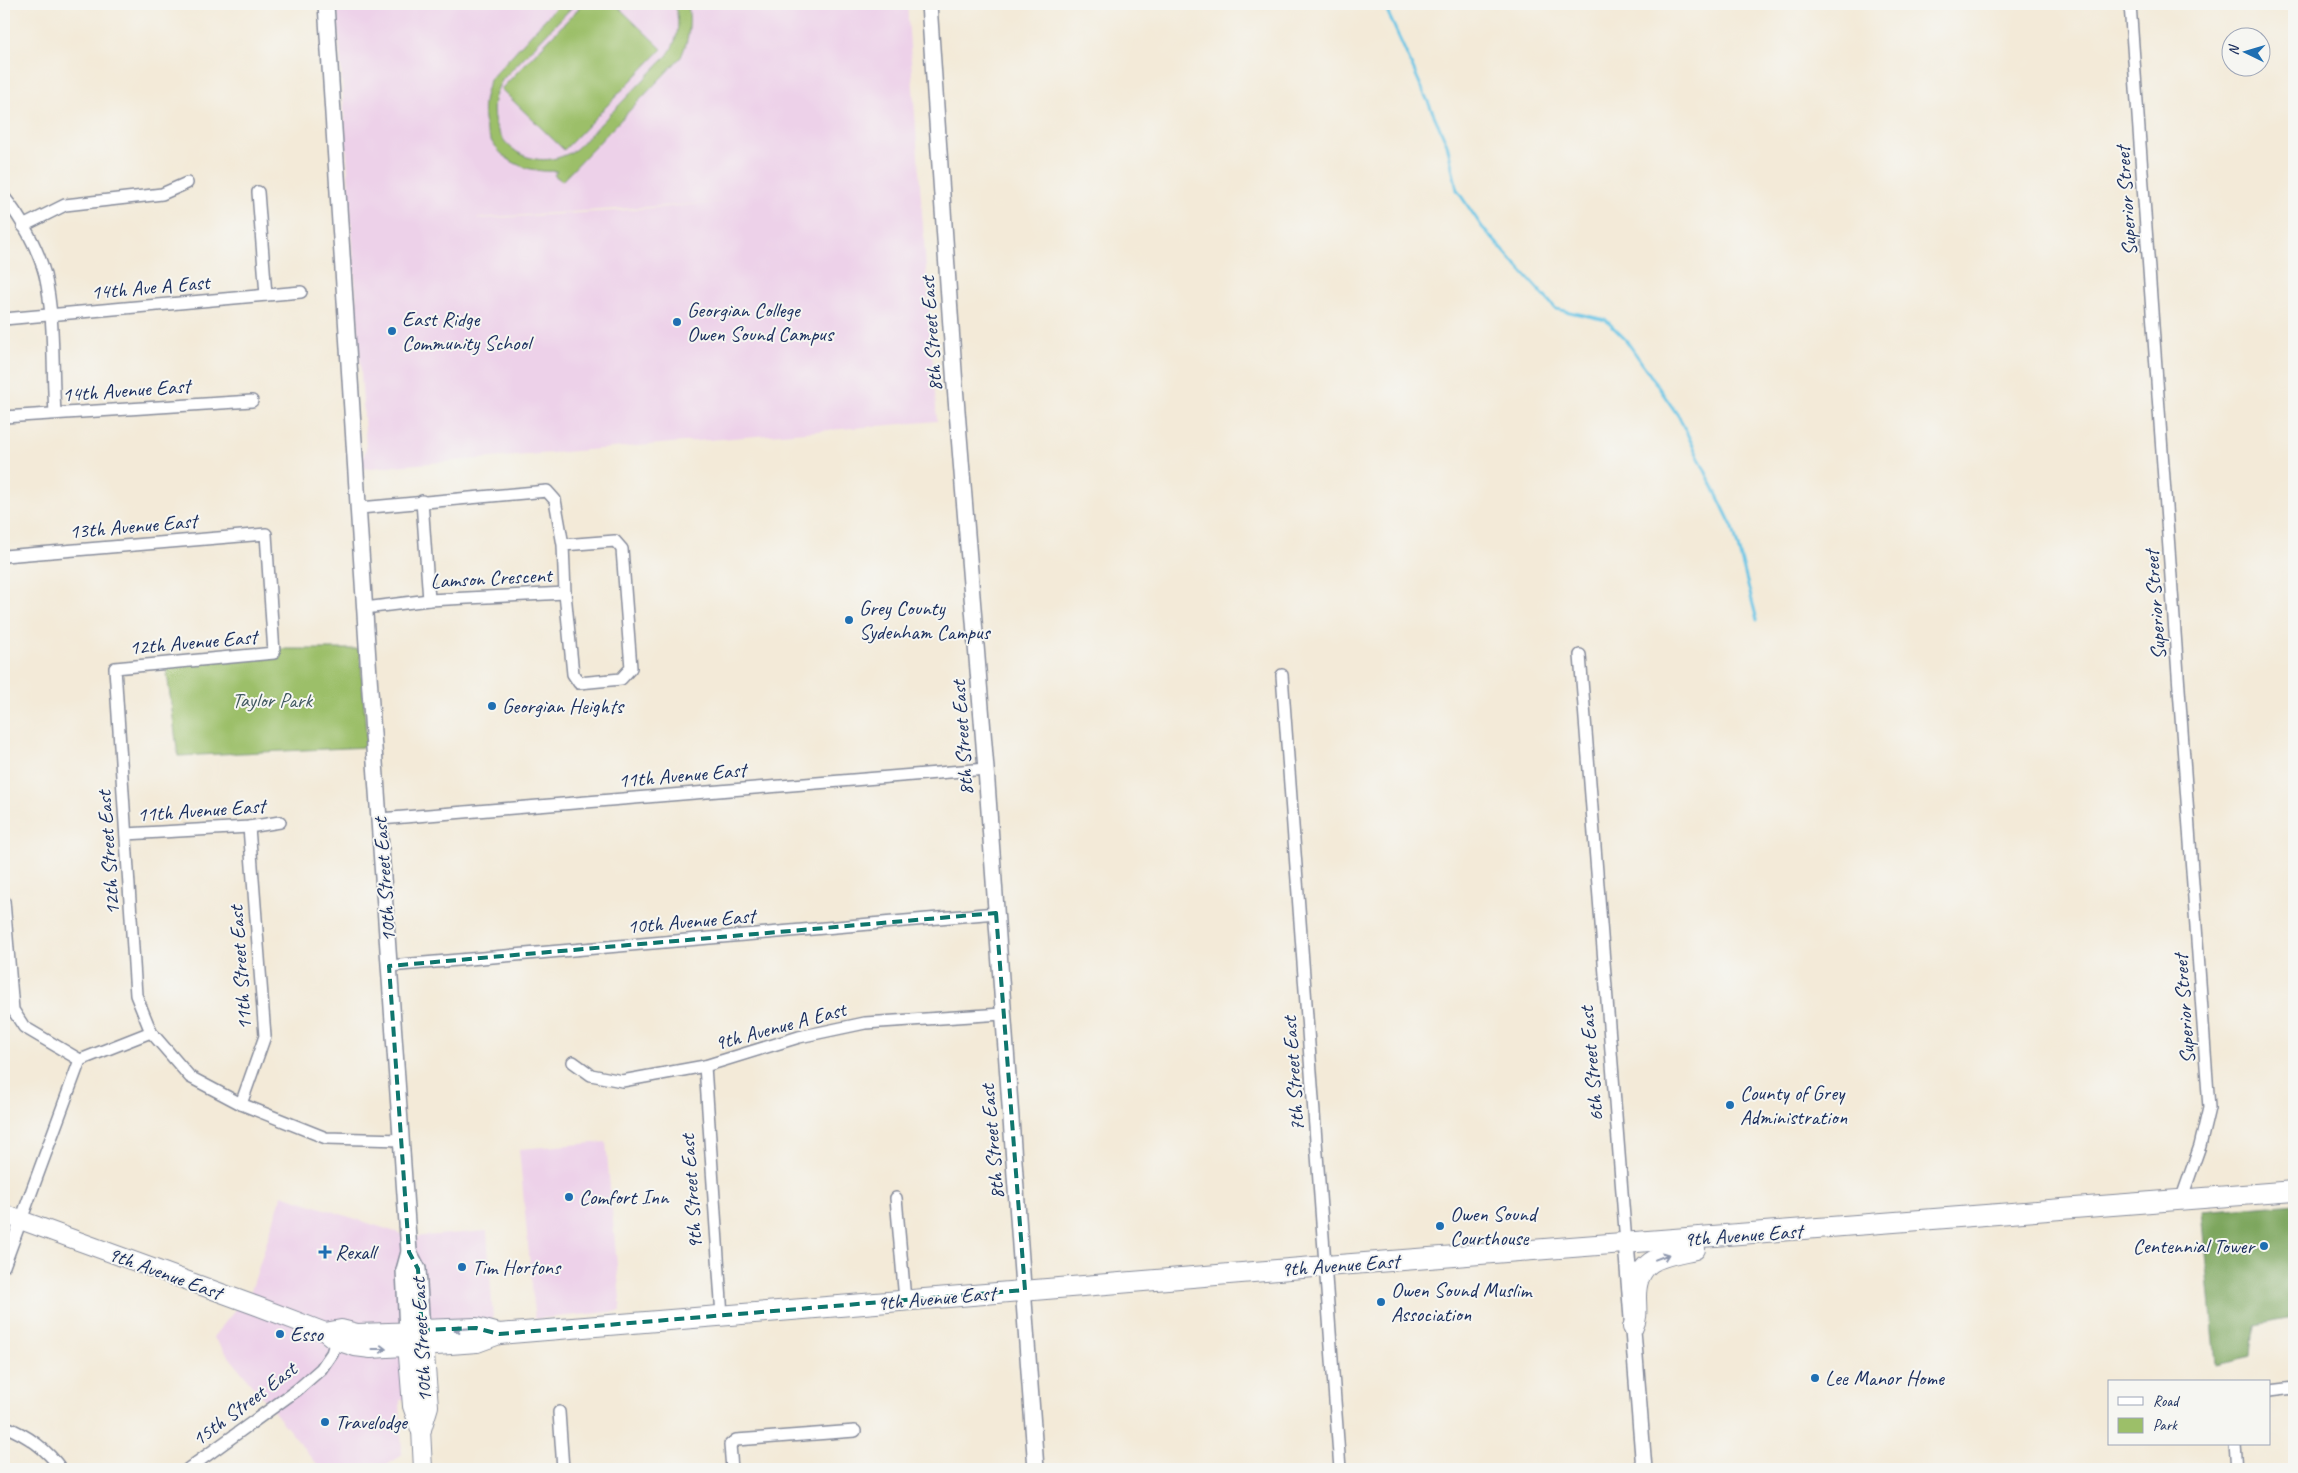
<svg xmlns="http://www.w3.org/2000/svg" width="2298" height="1473" font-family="Caveat,sans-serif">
<rect width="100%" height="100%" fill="#f6f6f2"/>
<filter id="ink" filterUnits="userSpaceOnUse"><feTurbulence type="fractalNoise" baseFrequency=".02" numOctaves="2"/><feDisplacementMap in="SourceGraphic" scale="10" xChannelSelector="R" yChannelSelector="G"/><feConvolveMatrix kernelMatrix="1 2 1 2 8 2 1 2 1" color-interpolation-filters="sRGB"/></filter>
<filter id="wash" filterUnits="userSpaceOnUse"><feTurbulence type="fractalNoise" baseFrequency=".0096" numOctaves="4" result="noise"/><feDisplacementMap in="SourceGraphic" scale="20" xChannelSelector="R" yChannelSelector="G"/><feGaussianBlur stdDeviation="1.12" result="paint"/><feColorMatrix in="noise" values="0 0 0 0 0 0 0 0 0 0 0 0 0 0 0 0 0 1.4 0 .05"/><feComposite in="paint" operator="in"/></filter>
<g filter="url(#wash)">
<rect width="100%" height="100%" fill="#f3ead8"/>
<!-- built -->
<g fill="#edd1e9" fill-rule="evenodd">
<path d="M 337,4 L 907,4 L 937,421 L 359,469 L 366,449 ZM 725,202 L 615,211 L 477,219 L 477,218 Z"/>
<polygon points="606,1142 621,1311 535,1319 519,1149"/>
<polygon points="282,1195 411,1237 487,1231 493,1319 417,1325 423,1397 400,1400 402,1455 381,1469 321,1469 213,1337 251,1291"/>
</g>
<!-- green -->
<g fill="#9cbf69" stroke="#5c7764">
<path d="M 559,4 L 575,4 L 503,79 C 470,129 527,183 576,149 L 666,57 C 679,40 680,24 675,4 L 688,4 C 691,24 689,39 681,57 L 562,181 L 554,175 L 557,171 C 500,175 468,129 491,78 Z"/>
<polygon points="583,4 615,4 662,49 564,150 501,89"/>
<polygon points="268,649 360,649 367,747 178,756 165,658"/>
</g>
<!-- forest -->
<polygon fill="#7da65d" stroke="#4c6a5e" points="2294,1203 2294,1318 2255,1325 2252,1356 2216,1364 2202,1211"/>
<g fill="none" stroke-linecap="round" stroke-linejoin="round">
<!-- stream -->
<polyline stroke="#67c4e5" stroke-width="3" points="1384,4 1447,144 1457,190 1482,227 1556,309 1606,320 1626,340 1679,417 1733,528 1757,620"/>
</g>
</g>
<g filter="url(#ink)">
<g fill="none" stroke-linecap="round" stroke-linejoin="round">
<defs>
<g id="street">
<polyline points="2130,4 2209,1108 2200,1146 2181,1200"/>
<polyline points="258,192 266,295"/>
<path d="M 4,197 C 21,218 38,248 45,275 C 55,319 52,368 55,413"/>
<polyline points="23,226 65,205 162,194 187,183"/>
<polyline points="4,319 301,292"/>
<polyline points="4,417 252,401"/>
<polyline points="422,501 429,600"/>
<polyline points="360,508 547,491 555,500 563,545 565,593 573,674 579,683 621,679 631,668 622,549 615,541 563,545"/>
<polyline points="4,556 266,534 274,653 115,668 136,995 151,1032 190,1077 241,1104 326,1138 402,1140"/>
<polyline points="365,608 429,600 565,593"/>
<polyline points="1580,655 1626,1243"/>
<polyline points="1282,675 1340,1469"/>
<polyline points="380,819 986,769"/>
<polyline points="126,834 249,827 280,822"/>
<polyline points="4,901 13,1010 24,1027 80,1060"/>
<polyline points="389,966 996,913"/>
<polyline points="80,1060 151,1032"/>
<polyline points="573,1062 591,1075 622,1081 705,1066 799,1037 865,1023 1002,1014"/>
<polyline points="705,1066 722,1316"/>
<polyline points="241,1104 265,1036 249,827"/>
<polyline points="896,1198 905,1300"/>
<polyline points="4,1266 80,1060"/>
<polyline points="2269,1391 2294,1388"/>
<polyline points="559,1412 563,1469"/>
<path d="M 4,1426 C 27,1435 46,1448 61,1469"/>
<polyline points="2235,1444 2237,1469"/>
<polyline points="188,1469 297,1390 321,1369 332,1353 336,1341"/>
<polyline points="732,1469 730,1445 736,1440 855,1431"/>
</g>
<g id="secondary">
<polyline points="326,4 369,676 409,1252 404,1270 407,1331"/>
<polyline points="929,4 955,386 986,769 1036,1469"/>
<polyline points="1626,1243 1644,1469"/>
<polyline points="409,1252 418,1269 422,1330"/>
</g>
<g id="primary">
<polyline points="4,1214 257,1306 325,1332 336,1341 355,1347 371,1349 420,1346"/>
<polyline points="325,1332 341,1329 357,1333 421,1331"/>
<polyline points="421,1429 423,1469"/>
</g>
<g id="highway">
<path d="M 1633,1327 C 1638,1317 1636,1308 1636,1297 C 1636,1257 1664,1256 1695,1249"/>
<polyline points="407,1331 413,1406 421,1429"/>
<polyline points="423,1346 477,1342 499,1334 1326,1266 2294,1191"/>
<polyline points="421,1429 428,1406 422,1330 476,1328 499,1334"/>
</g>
</defs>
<!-- street casing -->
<use href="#street" stroke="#878c9b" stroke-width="14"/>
<!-- secondary casing -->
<use href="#secondary" stroke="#878c9b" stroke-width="18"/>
<!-- primary casing -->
<use href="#primary" stroke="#878c9b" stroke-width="20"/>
<!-- highway casing -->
<use href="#highway" stroke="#878c9b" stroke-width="22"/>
<!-- street -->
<use href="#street" stroke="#fff" stroke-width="11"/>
<!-- secondary -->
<use href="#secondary" stroke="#fff" stroke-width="15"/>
<!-- primary -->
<use href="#primary" stroke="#fff" stroke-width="18"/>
<!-- highway -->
<use href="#highway" stroke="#fff" stroke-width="20"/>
</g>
<!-- one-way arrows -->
<defs><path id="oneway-shaft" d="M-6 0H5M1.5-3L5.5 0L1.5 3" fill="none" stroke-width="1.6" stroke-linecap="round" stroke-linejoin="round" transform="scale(1.25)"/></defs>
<g stroke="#8d97ae">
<use href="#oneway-shaft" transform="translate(1662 1257) rotate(-21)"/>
<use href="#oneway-shaft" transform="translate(461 1329) rotate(177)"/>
<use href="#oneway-shaft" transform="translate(379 1349)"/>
</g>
</g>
<!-- marked area -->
<path fill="none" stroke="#0f766e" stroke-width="4" stroke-dasharray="10 6" stroke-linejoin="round" d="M 996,913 L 1025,1290 L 499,1334 L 476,1328 L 422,1330 L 418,1269 L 409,1252 L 389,966 Z"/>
<!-- markers -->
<g fill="#1f6fb2" stroke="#f6f6f2" stroke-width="2">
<circle cx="677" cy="322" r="5"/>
<circle cx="392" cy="331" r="5"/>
<circle cx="849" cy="620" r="5"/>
<circle cx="492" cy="706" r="5"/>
<circle cx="1730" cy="1105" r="5"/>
<circle cx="569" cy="1197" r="5"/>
<circle cx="1440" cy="1226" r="5"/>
<circle cx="2264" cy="1246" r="5"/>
<path d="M322.5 1244.5h5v5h5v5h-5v5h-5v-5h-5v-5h5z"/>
<circle cx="462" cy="1267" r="5"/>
<circle cx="1381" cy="1302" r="5"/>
<circle cx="280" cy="1334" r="5"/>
<circle cx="1815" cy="1378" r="5"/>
<circle cx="325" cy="1422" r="5"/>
</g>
<g text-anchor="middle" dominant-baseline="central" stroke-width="4" stroke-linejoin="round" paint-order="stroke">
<!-- street labels -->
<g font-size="21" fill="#1b2f5e" stroke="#f6f6f2">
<text transform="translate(2126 201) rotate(-94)">Superior Street</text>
<text transform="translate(150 287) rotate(-5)">14th Ave A East</text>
<text transform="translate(931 334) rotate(-94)">8th Street East</text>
<text transform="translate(126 390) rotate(-4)">14th Avenue East</text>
<text transform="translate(133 526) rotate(-5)">13th Avenue East</text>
<text transform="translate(491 578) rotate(-3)">Lamson Crescent</text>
<text transform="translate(2155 605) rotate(-94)">Superior Street</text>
<text transform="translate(193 642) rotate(-5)">12th Avenue East</text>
<text transform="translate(962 738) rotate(-94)">8th Street East</text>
<text transform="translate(682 775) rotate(-5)">11th Avenue East</text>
<text transform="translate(201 810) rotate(-4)">11th Avenue East</text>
<text transform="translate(108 853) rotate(-94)">12th Street East</text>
<text transform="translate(384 880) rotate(-94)">10th Street East</text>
<text transform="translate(691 921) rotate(-5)">10th Avenue East</text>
<text transform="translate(240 968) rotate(-94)">11th Street East</text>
<text transform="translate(2184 1009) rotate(-94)">Superior Street</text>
<text transform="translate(780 1026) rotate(-15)">9th Avenue A East</text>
<text transform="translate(1591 1064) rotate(-95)">6th Street East</text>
<text transform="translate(1293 1074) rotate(-94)">7th Street East</text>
<text transform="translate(992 1142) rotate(-95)">8th Street East</text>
<text transform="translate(691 1192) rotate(-94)">9th Street East</text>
<text transform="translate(1743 1235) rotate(-4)">9th Avenue East</text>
<text transform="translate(1340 1265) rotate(-4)">9th Avenue East</text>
<text transform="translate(165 1273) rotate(20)">9th Avenue East</text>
<text transform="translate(936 1298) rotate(-5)">9th Avenue East</text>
<text transform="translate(421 1340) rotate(-93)">10th Street East</text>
<text transform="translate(244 1404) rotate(-37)">15th Street East</text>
</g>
<!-- poi labels -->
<g font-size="21" fill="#1b2f5e" stroke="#f6f6f2" text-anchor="start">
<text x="687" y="310">Georgian College<tspan x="687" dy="24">Owen Sound Campus</tspan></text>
<text x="402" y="319">East Ridge<tspan x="402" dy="24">Community School</tspan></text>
<text x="859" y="608">Grey County<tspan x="859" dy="24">Sydenham Campus</tspan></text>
<text x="502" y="706">Georgian Heights</text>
<text x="1740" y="1093">County of Grey<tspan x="1740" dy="24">Administration</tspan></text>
<text x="579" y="1197">Comfort Inn</text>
<text x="1450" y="1214">Owen Sound<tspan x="1450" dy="24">Courthouse</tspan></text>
<text x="2254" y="1246" text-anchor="end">Centennial Tower</text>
<text x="335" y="1252">Rexall</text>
<text x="472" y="1267">Tim Hortons</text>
<text x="1391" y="1290">Owen Sound Muslim<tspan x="1391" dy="24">Association</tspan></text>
<text x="290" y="1334">Esso</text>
<text x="1825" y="1378">Lee Manor Home</text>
<text x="335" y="1422">Travelodge</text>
</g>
<!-- park labels -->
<g font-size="21" fill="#425a61" stroke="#f6f6f2">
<text x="272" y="700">Taylor Park</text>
</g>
</g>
<!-- margin -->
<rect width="2298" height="1473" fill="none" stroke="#f6f6f2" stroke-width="20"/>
<!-- legend -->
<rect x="2108" y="1380" width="162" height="65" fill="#f6f6f2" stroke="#9ea6b7"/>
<rect x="2118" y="1397" width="25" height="8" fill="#ffffff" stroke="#9ea6b7"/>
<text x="2153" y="1406" font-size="15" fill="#1b2f5e">Road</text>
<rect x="2118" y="1418" width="25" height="15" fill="#9cbf69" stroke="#9ea6b7"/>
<text x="2153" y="1430" font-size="15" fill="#1b2f5e">Park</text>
<!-- north arrow -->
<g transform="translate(2246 52) rotate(275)"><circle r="24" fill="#f6f6f2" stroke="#9ea6b7"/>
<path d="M0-4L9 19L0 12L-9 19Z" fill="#1f6fb2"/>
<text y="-8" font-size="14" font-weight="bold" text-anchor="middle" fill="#1b2f5e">N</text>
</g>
</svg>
